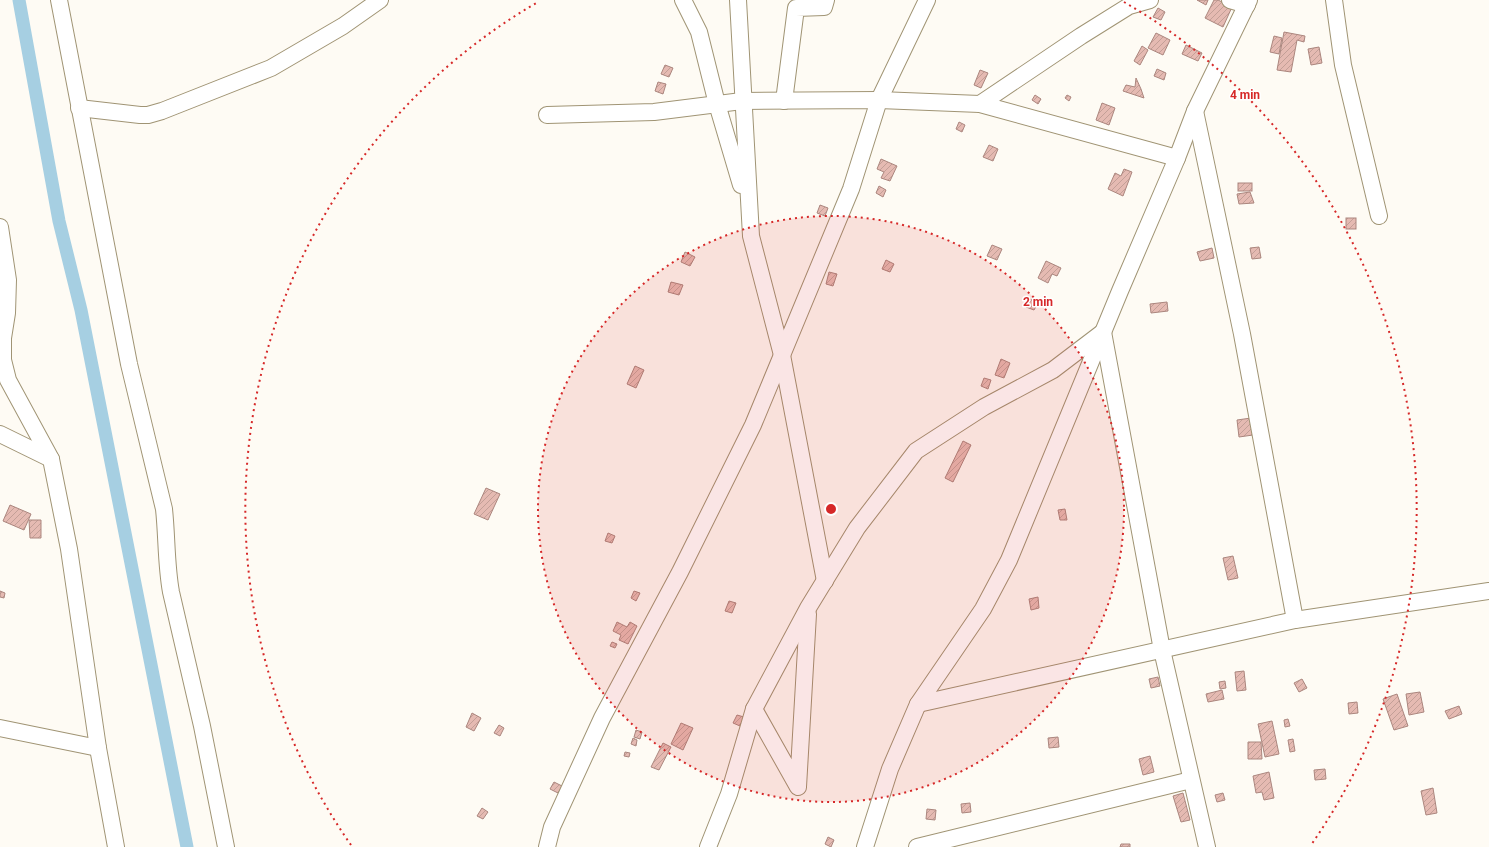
<svg xmlns="http://www.w3.org/2000/svg" width="1489" height="847" font-family="Roboto,sans-serif">
<defs>
<pattern id="building-hatch" width="6" height="6" patternUnits="userSpaceOnUse"><rect width="6" height="6" fill="#e5bab2"/><path d="M-1 1l2-2M0 6l6-6M5 7l2-2" fill="none" stroke="#c39f97"/></pattern>
</defs>
<rect width="100%" height="100%" fill="#fefbf4"/>
<g fill="none" stroke-linecap="round" stroke-linejoin="round">
<!-- canal -->
<polyline stroke="#a6cfe2" stroke-width="13" points="19,0 59,221 81,310 187,847"/>
</g>
<!-- building -->
<g fill="url(#building-hatch)" stroke="#ab867e">
<polygon points="1197,0 1208,0 1206,5"/>
<polygon points="1214,0 1218,0 1232,7 1223,27 1205,18"/>
<polygon points="1158,8 1165,12 1161,20 1153,17"/>
<polygon points="1284,32 1305,36 1304,42 1297,40 1291,72 1277,70"/>
<polygon points="1156,33 1170,40 1163,55 1148,48"/>
<polygon points="1274,36 1282,38 1279,54 1270,52"/>
<polygon points="1186,45 1202,53 1198,61 1182,54"/>
<polygon points="1142,46 1148,50 1140,65 1134,61"/>
<polygon points="1319,47 1322,63 1311,65 1308,49"/>
<polygon points="665,65 673,68 669,77 661,74"/>
<polygon points="1157,69 1166,73 1164,80 1154,76"/>
<polygon points="980,70 988,73 981,88 974,85"/>
<polygon points="1136,78 1141,89 1144,98 1123,91 1126,85 1135,87"/>
<polygon points="658,82 666,84 663,94 655,91"/>
<polygon points="1035,95 1041,99 1038,104 1032,100"/>
<polygon points="1067,95 1071,97 1069,101 1065,98"/>
<polygon points="1102,103 1115,108 1109,125 1096,120"/>
<polygon points="959,122 965,125 962,132 956,129"/>
<polygon points="989,145 998,149 993,161 983,157"/>
<polygon points="881,159 897,166 890,181 881,178 884,172 877,169"/>
<polygon points="1124,169 1132,172 1123,196 1108,189 1115,173 1121,176"/>
<rect x="1238" y="183" width="14" height="8"/>
<polygon points="879,186 886,190 883,197 876,193"/>
<polygon points="1250,192 1254,203 1239,204 1237,194"/>
<polygon points="820,205 828,208 825,216 817,213"/>
<rect x="1346" y="218" width="10" height="11"/>
<polygon points="992,245 1002,249 997,260 987,256"/>
<polygon points="1259,247 1261,258 1252,259 1250,248"/>
<polygon points="1212,248 1214,258 1200,261 1197,252"/>
<polygon points="685,252 695,257 690,266 681,262"/>
<polygon points="886,260 894,264 890,272 882,269"/>
<polygon points="1046,261 1061,268 1057,276 1052,274 1048,283 1038,278"/>
<polygon points="829,272 837,274 833,286 826,284"/>
<polygon points="671,282 683,285 679,295 668,292"/>
<polygon points="1030,299 1038,303 1034,310 1026,307"/>
<polygon points="1167,302 1168,311 1151,313 1150,304"/>
<polygon points="1001,359 1010,363 1004,378 995,375"/>
<polygon points="635,366 644,370 636,388 627,384"/>
<polygon points="984,378 991,380 988,389 981,386"/>
<polygon points="1251,418 1253,435 1239,437 1237,420"/>
<polygon points="963,441 971,445 953,482 945,478"/>
<polygon points="486,488 500,494 488,520 474,514"/>
<polygon points="10,505 31,514 24,530 3,521"/>
<polygon points="1065,509 1067,520 1060,520 1058,510"/>
<polygon points="29,520 41,520 41,538 30,538"/>
<polygon points="608,533 615,536 612,543 605,541"/>
<polygon points="1233,556 1238,578 1228,580 1223,558"/>
<polygon points="0,591 5,593 4,598 0,597"/>
<polygon points="634,591 640,593 636,601 631,598"/>
<polygon points="1038,597 1039,608 1031,610 1029,599"/>
<polygon points="729,601 736,603 732,613 725,611"/>
<polygon points="617,622 627,627 630,622 637,626 628,644 619,640 621,635 613,631"/>
<polygon points="612,642 617,644 615,648 610,646"/>
<polygon points="1244,671 1246,690 1237,691 1235,672"/>
<polygon points="1158,677 1160,686 1151,688 1149,679"/>
<polygon points="1302,679 1307,688 1299,692 1294,683"/>
<polygon points="1225,681 1226,688 1220,689 1219,682"/>
<polygon points="1222,690 1224,699 1208,702 1206,694"/>
<polygon points="1420,692 1424,712 1409,715 1406,694"/>
<polygon points="1397,694 1408,726 1394,730 1383,699"/>
<polygon points="1357,702 1358,713 1349,714 1348,703"/>
<polygon points="1459,706 1462,714 1449,719 1445,711"/>
<polygon points="472,713 481,718 474,731 466,727"/>
<polygon points="737,715 744,717 740,726 733,723"/>
<polygon points="1288,719 1290,726 1285,727 1284,720"/>
<polygon points="1272,721 1279,754 1265,757 1258,724"/>
<polygon points="681,723 693,728 683,750 671,744"/>
<polygon points="499,725 504,728 500,736 494,733"/>
<polygon points="636,730 642,732 640,739 634,737"/>
<polygon points="1058,737 1059,747 1049,748 1048,738"/>
<polygon points="633,738 637,740 636,746 631,744"/>
<polygon points="1293,739 1295,751 1290,752 1288,740"/>
<polygon points="1248,742 1261,742 1262,759 1248,759"/>
<polygon points="663,743 671,747 659,770 651,767"/>
<polygon points="625,752 630,753 629,757 624,756"/>
<polygon points="1150,756 1154,772 1143,775 1139,759"/>
<polygon points="1325,769 1326,779 1315,780 1314,770"/>
<polygon points="1269,772 1274,798 1264,800 1262,792 1256,793 1253,776"/>
<polygon points="554,782 562,786 558,793 550,789"/>
<polygon points="1433,788 1437,813 1426,815 1421,791"/>
<polygon points="1183,793 1190,820 1181,822 1173,796"/>
<polygon points="1223,793 1225,800 1217,802 1215,795"/>
<polygon points="970,803 971,812 962,813 961,804"/>
<polygon points="482,808 488,812 483,819 477,816"/>
<polygon points="927,809 936,810 935,820 926,819"/>
<polygon points="828,837 834,840 831,847 825,844"/>
<polygon points="1121,844 1130,844 1130,847 1120,847"/>
</g>
<g fill="none" stroke-linecap="round" stroke-linejoin="round">
<defs>
<g id="minor">
<path d="M 59,0 L 129,364 L 164,509 C 167,537 166,565 171,592 L 202,726 L 226,847"/>
<polyline points="683,0 699,32 717,104 741,185"/>
<polyline points="738,0 751,236 782,355 825,581"/>
<polyline points="1230,0 1247,5"/>
<polyline points="1334,0 1343,65 1379,216"/>
<polyline points="784,101 796,8 824,7 826,0"/>
<polyline points="980,104 1081,36 1129,6 1150,0"/>
<polyline points="79,108 140,115 148,115 162,111 271,68 343,26 380,0"/>
<polyline points="1195,111 1242,334 1295,620"/>
<polyline points="547,115 654,112 742,101 879,100 980,104 1177,158"/>
<polyline points="0,227 8,280 7,313 3,338 3,360 8,380 51,459 69,549 98,748 116,847"/>
<polyline points="0,434 51,459"/>
<polyline points="918,704 1295,620 1489,591"/>
<polyline points="754,709 798,787 808,614"/>
<polyline points="0,728 98,748"/>
<polyline points="547,847 552,827 602,718 680,572 753,425 851,189 879,100 927,0"/>
<polyline points="708,847 729,794 754,709 808,608 857,528 916,451 984,407 1053,370 1103,332 1162,650 1207,847"/>
<polyline points="865,847 890,769 918,704 983,609 1009,560 1120,291 1177,158 1195,111 1249,0"/>
<polyline points="917,847 1191,780"/>
</g>
</defs>
<!-- minor casing -->
<use href="#minor" stroke="#a09474" stroke-width="18"/>
<!-- minor -->
<use href="#minor" stroke="#fff" stroke-width="16"/>
</g>
<!-- distance rings -->
<circle cx="831" cy="509" r="293" fill="#d62828" fill-opacity=".12"/>
<g fill="none" stroke="#d62828" stroke-width="2" stroke-dasharray="2 4">
<circle cx="831" cy="509" r="293"/>
<path d="M351 845A586 586 0 0 1 538 2M1124 2A586 586 0 0 1 1311 845"/>
</g>
<circle cx="831" cy="509" r="6" fill="#d62828" stroke="#fff" stroke-width="2"/>
<g font-size="12" text-anchor="middle" font-weight="bold" fill="#d62828" stroke="#fff" stroke-width="3" stroke-linejoin="round" paint-order="stroke">
<text x="1245" y="99">4 min</text>
<text x="1038" y="306">2 min</text>
</g>
</svg>
